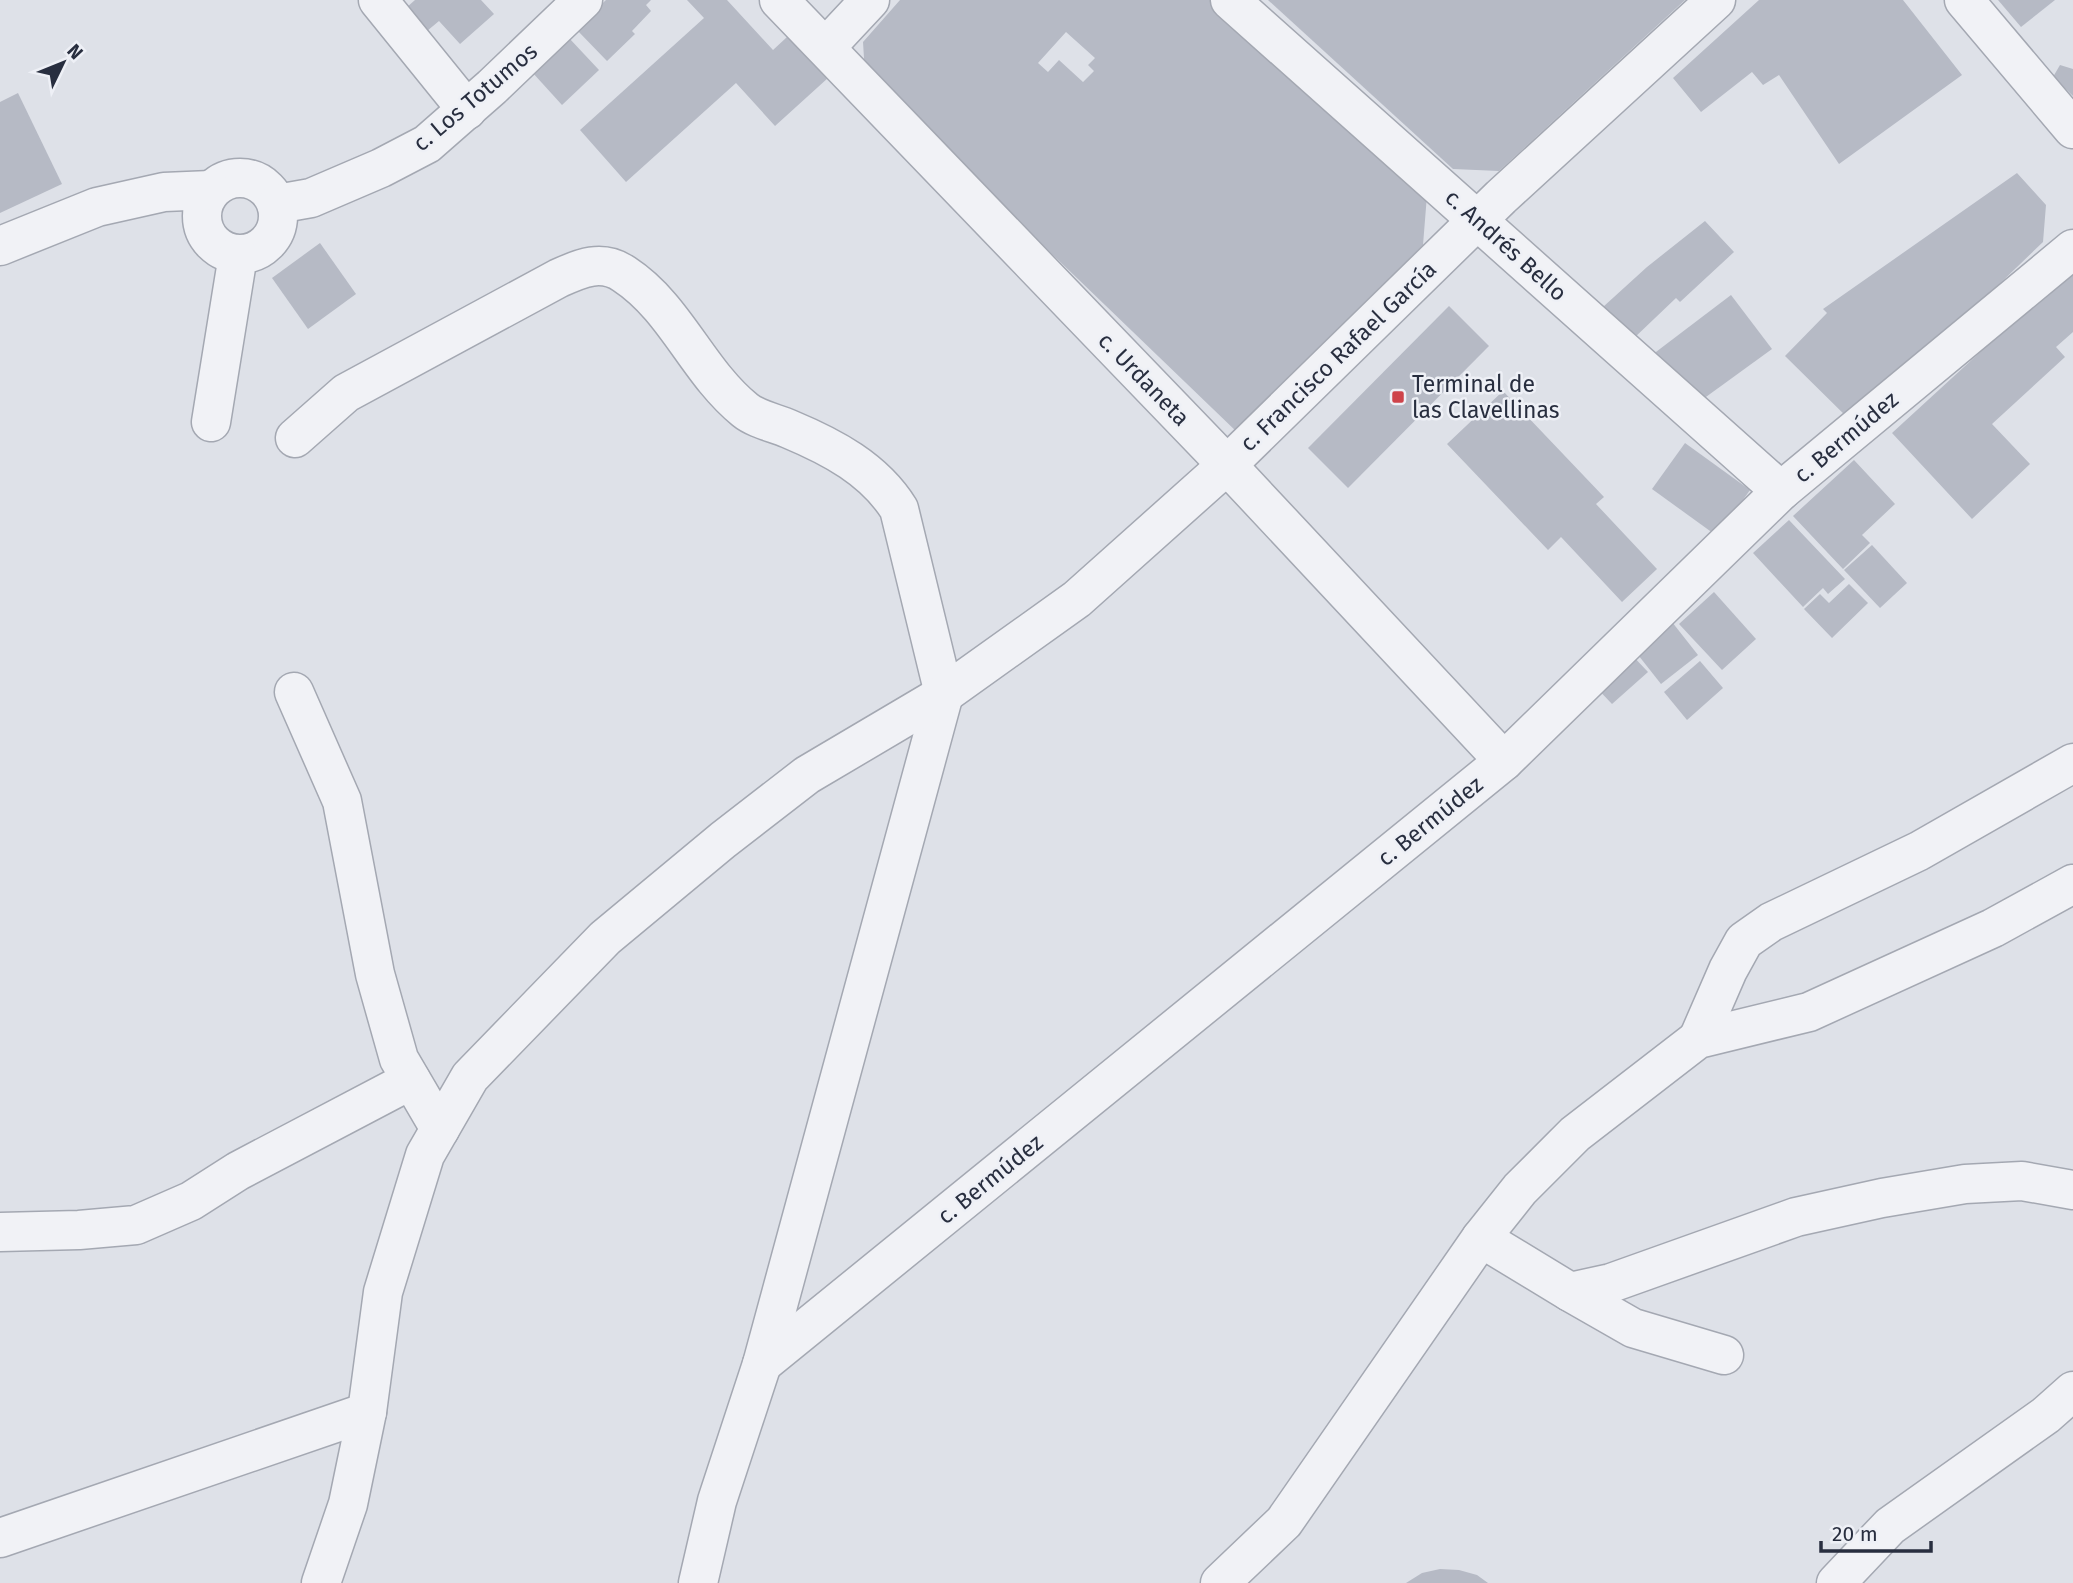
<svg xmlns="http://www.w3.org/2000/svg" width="2073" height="1583" font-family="'Fira Sans',sans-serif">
<rect width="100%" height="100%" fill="#dee1e8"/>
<!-- building -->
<g fill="#b6bac5" fill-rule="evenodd">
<polygon points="415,0 481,0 494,14 460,44 439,21 427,31 406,8"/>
<polygon points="606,0 651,0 646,5 651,11 632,31 635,34 607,61 576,29"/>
<polygon points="687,0 727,0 773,50 800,25 839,68 775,126 736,83 626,182 580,130 704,18"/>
<path d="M 900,0 L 1213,0 L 1427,195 L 1423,245 L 1239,434 L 865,74 L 863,42 ZM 1066,32 L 1095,58 L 1088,65 L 1094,71 L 1083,82 L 1059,60 L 1048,72 L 1038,63 Z"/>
<polygon points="1268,0 1685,0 1499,171 1453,169"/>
<polygon points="1759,0 1903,0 1962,75 1839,164 1779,75 1763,85 1752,72 1701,112 1673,78"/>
<polygon points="1998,0 2055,0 2021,27"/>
<polygon points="569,38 599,70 562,105 532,72"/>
<polygon points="2060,65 2073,69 2073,96 2053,77"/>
<polygon points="18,93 62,184 0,213 0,102"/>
<polygon points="2017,173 2046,205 2043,242 1854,424 1785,356 1827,313 1823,309"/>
<polygon points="1705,221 1734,252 1680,302 1676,298 1633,339 1603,307 1647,267"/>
<polygon points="320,243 356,294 308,329 272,278"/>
<polygon points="2073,267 2073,332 2056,347 2065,357 1992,424 2030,464 1972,519 1892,433"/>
<polygon points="1731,295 1772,349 1699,402 1648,358"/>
<polygon points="1449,306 1489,346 1348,488 1308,448"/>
<polygon points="1503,391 1604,497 1596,504 1657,569 1622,602 1561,537 1548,550 1447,444"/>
<polygon points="1685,443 1750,490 1717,536 1652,489"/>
<polygon points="1854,460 1895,504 1862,535 1870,543 1843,569 1793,516"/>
<polygon points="1789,520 1845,579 1828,594 1823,588 1803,607 1753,553"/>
<polygon points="1872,545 1907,583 1880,608 1844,570"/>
<polygon points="1849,584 1868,603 1832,638 1804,609 1820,594 1829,603"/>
<polygon points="1714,592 1756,639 1722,670 1679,624"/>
<polygon points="1672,622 1698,655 1661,684 1635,651"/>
<polygon points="1629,652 1648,672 1612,704 1593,684"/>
<polygon points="1700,661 1723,688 1687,720 1664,692"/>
<polygon points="1440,1569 1459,1570 1477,1575 1488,1583 1406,1583 1422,1573"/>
</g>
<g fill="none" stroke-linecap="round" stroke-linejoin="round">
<defs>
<g id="minor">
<polyline points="378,0 467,110"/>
<polyline points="779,0 1227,465 1504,761"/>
<polyline points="1230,0 1781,491"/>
<polyline points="1964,0 2073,129"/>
<polyline points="826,47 870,0"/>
<circle cx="240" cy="216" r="38"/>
<polyline points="277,204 311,198 381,168 427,144 492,87 583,0"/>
<polyline points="0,246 97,207 164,192 211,190"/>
<polyline points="211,422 238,255"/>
<path d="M 295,438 L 346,393 L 559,278 C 581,268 602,259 624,274 C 676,308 697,371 745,410 C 756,419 775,423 789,429 C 832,447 874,469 899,509 L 944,694 L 762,1364 L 717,1501 L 698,1583"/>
<polyline points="294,692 342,801 375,974 399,1059 440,1129"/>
<polyline points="1698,1039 1728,970 1744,941 1771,922 1919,851 2073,763"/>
<polyline points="0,1232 79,1230 136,1225 191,1201 238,1171 411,1080"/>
<polyline points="1481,1238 1570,1292 1611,1283 1796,1217 1882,1198 1965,1184 2022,1181 2073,1190"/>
<polyline points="1570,1292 1633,1328 1724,1355"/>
<polyline points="762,1364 1504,761 1781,491 2073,249"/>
<polyline points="0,1538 367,1412"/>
<polyline points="321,1583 348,1504 367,1412 383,1292 425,1155 470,1077 605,938 723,840 807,775 944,694 1077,599 1227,465 1501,197 1716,0"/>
<polyline points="1220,1583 1284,1522 1481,1238 1520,1189 1575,1134 1698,1039 1809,1012 1993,928 2073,884"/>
<polyline points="1836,1583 1890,1526 2046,1415 2073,1391"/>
</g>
</defs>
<!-- minor casing -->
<use href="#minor" stroke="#a4a8b2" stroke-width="41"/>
<!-- minor -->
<use href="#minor" stroke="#f1f2f6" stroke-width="38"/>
</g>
<!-- markers -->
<rect fill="#ce434a" stroke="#eef0f6" stroke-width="2.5" x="1391" y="390" width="14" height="14" rx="3.5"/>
<g text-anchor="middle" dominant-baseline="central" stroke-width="5" stroke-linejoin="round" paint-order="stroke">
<!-- street labels -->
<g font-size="23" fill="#282e3f" stroke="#eef0f6">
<text transform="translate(475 97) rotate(-40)">c. Los Totumos</text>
<text transform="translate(1506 245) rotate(42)">c. Andrés Bello</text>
<text transform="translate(1338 356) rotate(-44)">c. Francisco Rafael García</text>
<text transform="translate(1144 379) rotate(46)">c. Urdaneta</text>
<text transform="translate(1846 437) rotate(-40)">c. Bermúdez</text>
<text transform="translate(1430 821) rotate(-39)">c. Bermúdez</text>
<text transform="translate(990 1179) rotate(-39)">c. Bermúdez</text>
</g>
<!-- poi labels -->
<g font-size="23" fill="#282e3f" stroke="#eef0f6" text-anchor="start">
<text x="1412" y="384">Terminal de<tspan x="1412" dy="26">las Clavellinas</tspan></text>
</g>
</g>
<!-- north arrow -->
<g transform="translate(63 63) rotate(47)" stroke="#eef0f6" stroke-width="5" paint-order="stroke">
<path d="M0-5L12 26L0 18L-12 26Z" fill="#282e3f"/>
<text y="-10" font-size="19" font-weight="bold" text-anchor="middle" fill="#282e3f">N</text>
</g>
<!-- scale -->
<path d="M1821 1541v10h110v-10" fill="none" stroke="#282e3f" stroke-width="3.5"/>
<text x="1832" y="1541" font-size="21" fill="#282e3f" stroke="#eef0f6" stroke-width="5" paint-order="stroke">20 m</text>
</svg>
